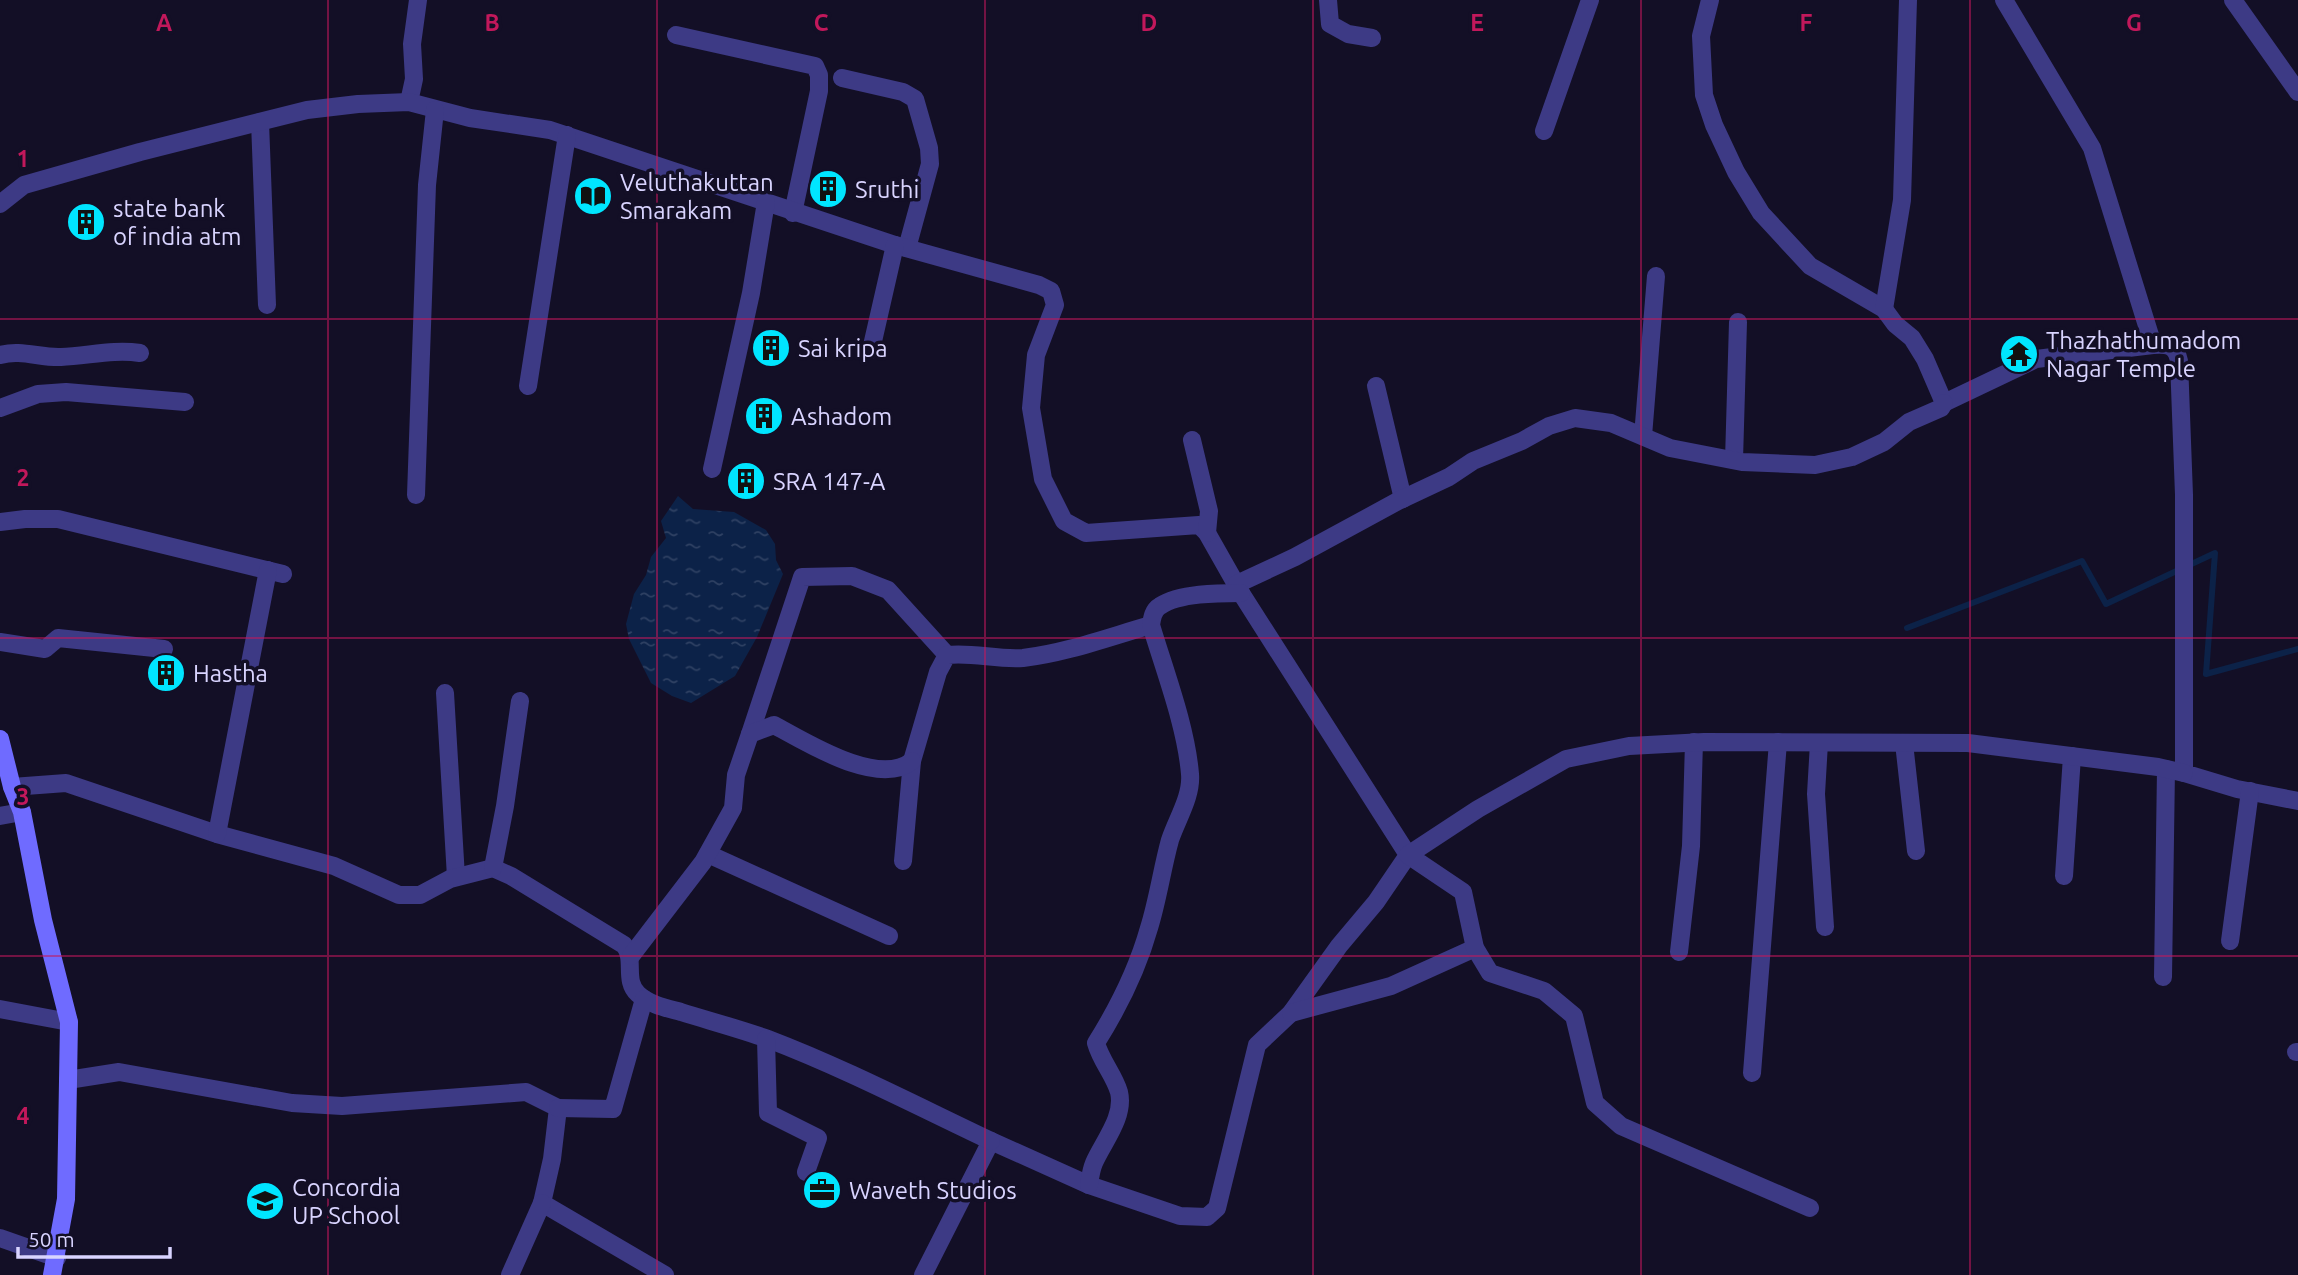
<svg xmlns="http://www.w3.org/2000/svg" width="2298" height="1275" font-family="Ubuntu,sans-serif">
<defs>
<pattern id="water-ripples" width="26" height="14" patternUnits="userSpaceOnUse" patternTransform="scale(1.75)"><rect width="26" height="14" fill="#0c2248"/><path d="M2 4q2-2 4 0t4 0M15 11q2-2 4 0t4 0" fill="none" stroke="#2f4163"/></pattern>
</defs>
<rect width="100%" height="100%" fill="#130f26"/>
<!-- water -->
<polygon fill="url(#water-ripples)" points="678,496 693,509 734,512 766,530 775,544 776,560 783,574 757,637 735,676 691,703 672,696 651,683 629,639 626,624 634,594 646,575 651,557 666,538 661,521"/>
<g fill="none" stroke-linecap="round" stroke-linejoin="round">
<!-- stream -->
<polyline stroke="#0c2248" stroke-width="6" points="1907,628 2082,561 2106,604 2215,553 2206,674 2298,649"/>
<!-- street -->
<g stroke="#3d3a85" stroke-width="18">
<polyline points="1328,0 1330,24 1348,34 1372,38"/>
<path d="M 1710,0 L 1701,36 L 1704,95 L 1714,125 L 1736,172 L 1761,213 L 1810,266 L 1884,309 L 1895,324 L 1912,338 L 1925,359 L 1944,403 L 2036,359 L 2153,345 C 2168,344 2176,345 2179,361 L 2184,495 L 2184,773 L 2237,789 L 2298,801"/>
<polyline points="2004,0 2092,148 2153,345"/>
<polyline points="2233,0 2298,92"/>
<polyline points="676,35 815,66 819,75 819,91 793,213"/>
<polyline points="842,78 903,92 915,99 929,148 930,164 907,248"/>
<polyline points="409,102 414,79 412,44 418,0"/>
<polyline points="260,122 267,305"/>
<polyline points="1544,131 1590,0"/>
<polyline points="0,204 24,185 140,152 307,110 358,104 409,102 470,118 550,130 895,245 1039,285 1051,291 1055,305 1036,355 1031,408 1043,479 1064,521 1086,533 1199,525 1207,533 1241,593 1408,855 1376,902 1339,946 1291,1013 1257,1045 1217,1208 1207,1217 1180,1216 1089,1185 991,1141 923,1275"/>
<polyline points="1884,309 1902,200 1908,0"/>
<polyline points="871,350 895,245"/>
<path d="M 0,355 C 21,349 40,358 61,357 C 88,356 113,349 140,353"/>
<polyline points="528,386 567,135"/>
<polyline points="1376,386 1403,499"/>
<polyline points="0,408 38,394 66,392 185,402"/>
<polyline points="1643,436 1656,276"/>
<polyline points="1192,440 1209,511 1207,533"/>
<polyline points="1734,460 1738,322"/>
<polyline points="712,469 751,293 766,202"/>
<polyline points="416,495 427,185 435,110"/>
<polyline points="0,522 25,519 58,519 283,574"/>
<polyline points="1237,584 1295,557 1398,501 1449,477 1473,461 1522,441 1549,426 1575,418 1611,423 1670,448 1742,462 1815,465 1852,457 1884,442 1909,422 1941,408 1944,403"/>
<polyline points="0,642 45,649 58,638 164,649"/>
<polyline points="445,693 456,877"/>
<polyline points="750,734 802,577 852,576 888,590 947,655"/>
<polyline points="1819,743 1816,794 1825,927"/>
<polyline points="1904,743 1916,851"/>
<path d="M 12,787 L 66,783 L 217,834 L 334,866 L 399,895 L 420,895 L 450,879 L 493,868 L 511,876 L 624,945 C 636,960 623,980 638,994 C 650,1005 666,1008 681,1012 C 710,1021 740,1029 768,1039 C 844,1068 917,1106 991,1141"/>
<polyline points="0,816 22,812"/>
<polyline points="217,834 268,570"/>
<polyline points="708,854 889,936"/>
<path d="M 903,861 L 912,761 L 938,672 L 947,655 C 973,652 997,660 1023,658 C 1066,653 1109,637 1151,625"/>
<polyline points="493,868 505,806 520,701"/>
<polyline points="2064,876 2072,756"/>
<polyline points="2230,941 2250,791"/>
<polyline points="1679,952 1691,846 1694,742"/>
<path d="M 631,956 L 703,862 L 733,808 L 736,775 L 750,734 L 774,725 C 806,742 878,788 912,761"/>
<polyline points="2163,977 2166,769"/>
<polyline points="0,1009 69,1022"/>
<polyline points="1291,1013 1391,986 1475,948"/>
<polyline points="766,1039 768,1113 818,1138 806,1172"/>
<polyline points="2296,1052 2298,1052"/>
<polyline points="1752,1073 1778,742"/>
<polyline points="68,1080 119,1072 292,1103 342,1106 526,1092 558,1108 552,1159 542,1203 665,1275"/>
<polyline points="558,1108 613,1109 644,999"/>
<path d="M 1089,1185 C 1090,1178 1091,1170 1094,1163 C 1103,1142 1125,1117 1119,1092 C 1114,1075 1101,1061 1096,1043 C 1118,1008 1138,967 1149,928 C 1158,899 1162,869 1170,840 C 1177,819 1192,796 1190,774 C 1186,726 1165,672 1151,625 C 1152,618 1153,610 1160,606 C 1179,593 1219,593 1241,593"/>
<polyline points="1810,1208 1621,1126 1595,1103 1574,1016 1544,991 1490,973 1475,948 1463,892 1408,855 1478,809 1566,759 1629,746 1704,742 1968,743 2158,767 2184,773"/>
<polyline points="0,1238 57,1258"/>
<polyline points="510,1275 542,1203"/>
</g>
<!-- secondary -->
<polyline stroke="#6f6bff" stroke-width="18" points="0,739 12,787 22,812 43,920 69,1022 66,1199 52,1275"/>
</g>
<!-- grid -->
<path fill="none" stroke="#c2185b" stroke-width="2" stroke-opacity="0.55" d="M 328,0 L 328,1275M 657,0 L 657,1275M 985,0 L 985,1275M 1313,0 L 1313,1275M 1641,0 L 1641,1275M 1970,0 L 1970,1275M 0,319 L 2298,319M 0,638 L 2298,638M 0,956 L 2298,956"/>
<!-- icons -->
<defs>
<symbol id="building-disc" viewBox="-11 -11 22 22"><circle r="9.5" fill="#00e5ff" stroke="#130f26"/><path d="M-4-6H4V6H1V3H-1V6H-4ZM-2.5-4.3h1.7v1.8h-1.7ZM.8-4.3h1.7v1.8H.8ZM-2.5-1h1.7V.8h-1.7ZM.8-1h1.7V.8H.8Z" fill="#111"/></symbol>
<symbol id="library-disc" viewBox="-11 -11 22 22"><circle r="9.5" fill="#00e5ff" stroke="#130f26"/><path d="M-6-4Q-3-5.5-.7-3.5V5Q-3 3-6 4ZM6-4Q3-5.5 .7-3.5V5Q3 3 6 4Z" fill="#111"/></symbol>
<symbol id="temple-disc" viewBox="-11 -11 22 22"><circle r="9.5" fill="#00e5ff" stroke="#130f26"/><path d="M0-6L5-2H3V0L6.5 2.5H4V6H1.5V3h-3V6H-4V2.5H-6.5L-3 0V-2H-5Z" fill="#111"/></symbol>
<symbol id="office-disc" viewBox="-11 -11 22 22"><circle r="9.5" fill="#00e5ff" stroke="#130f26"/><path d="M-6-3h4V-5.5h4V-3h4V5H-6ZM-1-4.5V-3h2v-1.5ZM-6 0V1H6V0Z" fill="#111"/></symbol>
<symbol id="school-disc" viewBox="-11 -11 22 22"><circle r="9.5" fill="#00e5ff" stroke="#130f26"/><path d="M0-5L7-2L0 1L-7-2ZM-4 1L0 2.5L4 1V4Q0 6-4 4Z" fill="#111"/></symbol>
</defs>
<g fill-rule="evenodd">
<use href="#building-disc" x="806" y="167" width="44" height="44"/>
<use href="#library-disc" x="571" y="174" width="44" height="44"/>
<use href="#building-disc" x="64" y="200" width="44" height="44"/>
<use href="#building-disc" x="749" y="326" width="44" height="44"/>
<use href="#temple-disc" x="1997" y="332" width="44" height="44"/>
<use href="#building-disc" x="742" y="394" width="44" height="44"/>
<use href="#building-disc" x="724" y="459" width="44" height="44"/>
<use href="#building-disc" x="144" y="651" width="44" height="44"/>
<use href="#office-disc" x="800" y="1168" width="44" height="44"/>
<use href="#school-disc" x="243" y="1179" width="44" height="44"/>
</g>
<g text-anchor="middle" dominant-baseline="central" stroke-width="7" stroke-linejoin="round" paint-order="stroke">
<!-- poi labels -->
<g font-size="24" fill="#d9d4ff" stroke="#130f26" text-anchor="start">
<text x="620" y="182">Veluthakuttan<tspan x="620" dy="28">Smarakam</tspan></text>
<text x="855" y="189">Sruthi</text>
<text x="113" y="208">state bank<tspan x="113" dy="28">of india atm</tspan></text>
<text x="2046" y="340">Thazhathumadom<tspan x="2046" dy="28">Nagar Temple</tspan></text>
<text x="798" y="348">Sai kripa</text>
<text x="791" y="416">Ashadom</text>
<text x="773" y="481">SRA 147-A</text>
<text x="193" y="673">Hastha</text>
<text x="292" y="1187">Concordia<tspan x="292" dy="28">UP School</tspan></text>
<text x="849" y="1190">Waveth Studios</text>
</g>
</g>
<g font-size="23" text-anchor="middle" font-weight="bold" fill="#c2185b" stroke="#130f26" stroke-width="7" stroke-linejoin="round" paint-order="stroke">
<text x="164" y="31">A</text>
<text x="492" y="31">B</text>
<text x="821" y="31">C</text>
<text x="1149" y="31">D</text>
<text x="1477" y="31">E</text>
<text x="1806" y="31">F</text>
<text x="2134" y="31">G</text>
<text x="23" y="167">1</text>
<text x="23" y="486">2</text>
<text x="23" y="805">3</text>
<text x="23" y="1124">4</text>
</g>
<!-- scale -->
<path d="M18 1247v10h152v-10" fill="none" stroke="#d9d4ff" stroke-width="3.5"/>
<text x="28" y="1247" font-size="21" fill="#d9d4ff" stroke="#130f26" stroke-width="5" paint-order="stroke">50 m</text>
</svg>
